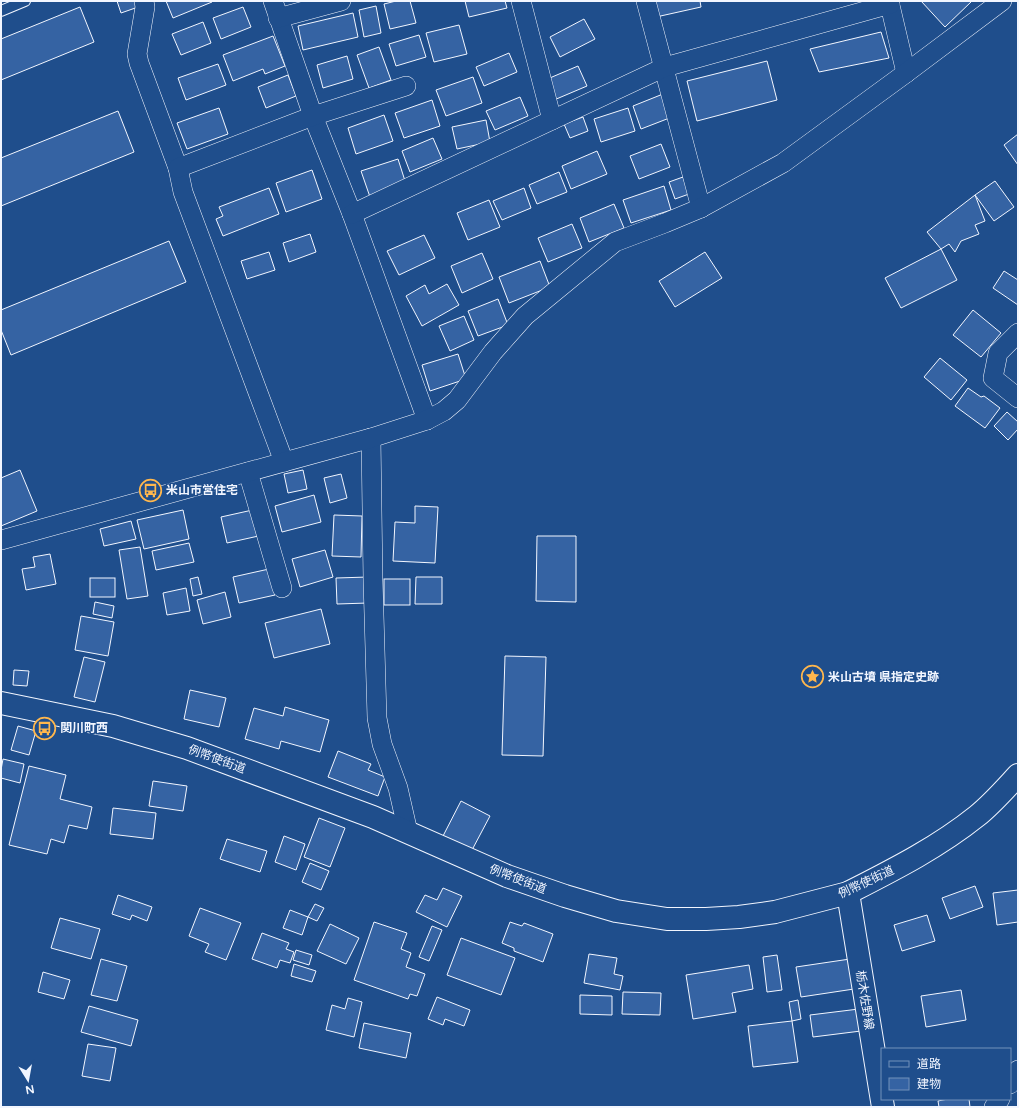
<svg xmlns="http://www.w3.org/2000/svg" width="1019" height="1108" font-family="'Varela Round','Noto Sans JP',sans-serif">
<rect width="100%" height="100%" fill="#1f4e8c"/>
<!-- building -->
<g fill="#3563a3" stroke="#f2f6ff">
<polygon points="117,1 139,1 141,6 121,13"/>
<polygon points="166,1 212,1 212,2 173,18"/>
<polygon points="396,1 410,1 416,23 390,29 384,4"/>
<polygon points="465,1 505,1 507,8 469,17"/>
<polygon points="652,1 700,1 701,7 656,17"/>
<polygon points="921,1 972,1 945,27"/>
<polygon points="376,6 381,33 364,37 359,10"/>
<polygon points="80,7 94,42 1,80 1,39"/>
<polygon points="243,7 251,27 221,39 213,18"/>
<polygon points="353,13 358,37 303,50 298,26"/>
<polygon points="584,19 595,39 560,57 550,37"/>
<polygon points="203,22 211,43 181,55 172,34"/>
<polygon points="459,25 467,54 434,62 426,33"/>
<polygon points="881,32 889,58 819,72 810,49"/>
<polygon points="419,35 426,57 396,66 389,44"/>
<polygon points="273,36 285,66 265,74 263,69 233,81 223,55"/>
<polygon points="379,47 391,80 369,88 357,55"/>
<polygon points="509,53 517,72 484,86 476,67"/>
<polygon points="347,56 353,79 323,88 317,65"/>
<polygon points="767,61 777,100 697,121 687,81"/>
<polygon points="218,64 226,85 186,100 178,78"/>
<polygon points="578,66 587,86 554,100 545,80"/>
<polygon points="288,75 296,96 266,108 258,87"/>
<polygon points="473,77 482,103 446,116 436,90"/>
<polygon points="663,94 672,117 641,129 633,106"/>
<polygon points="520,97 528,116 495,130 486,111"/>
<polygon points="432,100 440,126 404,138 395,113"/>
<polygon points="219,108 228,134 187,149 177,123"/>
<polygon points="628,108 635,131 601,142 594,119"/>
<polygon points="118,111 134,152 1,206 1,158"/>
<polygon points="384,115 393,141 356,154 348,128"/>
<polygon points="583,117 588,131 570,138 564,124"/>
<polygon points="486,120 490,142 457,149 452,127"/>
<polygon points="1018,134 1018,165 1004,145"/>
<polygon points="433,138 442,159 410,172 402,151"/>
<polygon points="661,144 670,167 639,179 630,156"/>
<polygon points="597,151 607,174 571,189 562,166"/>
<polygon points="398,159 406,184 370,197 361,171"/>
<polygon points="312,170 322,199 286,212 276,183"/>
<polygon points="559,172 567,192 537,204 529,185"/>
<polygon points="683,177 689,194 675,199 669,182"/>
<polygon points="995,181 1014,207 994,221 975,195"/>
<polygon points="664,186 671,210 631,223 623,200"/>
<polygon points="269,188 279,214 223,236 216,219 223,216 219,207"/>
<polygon points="524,188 531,208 502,220 493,201"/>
<polygon points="975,195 985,221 975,225 979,234 961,241 955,252 949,244 941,249 927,232"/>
<polygon points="489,200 500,227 468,240 457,213"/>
<polygon points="614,204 624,228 589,242 580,218"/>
<polygon points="572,224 582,248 548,262 538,238"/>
<polygon points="310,234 316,252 289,262 283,243"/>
<polygon points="424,235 435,258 399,275 387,251"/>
<polygon points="169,241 186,282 11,355 1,330 1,310"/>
<polygon points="941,249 957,280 901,308 885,278"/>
<polygon points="269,252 275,270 247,279 241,261"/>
<polygon points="705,252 722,278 675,307 659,281"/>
<polygon points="482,253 493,279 462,293 451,266"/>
<polygon points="540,261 550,287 509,303 499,277"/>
<polygon points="1004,271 1018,280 1018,305 993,288"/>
<polygon points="447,284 459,305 422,326 406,296 425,285 429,294"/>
<polygon points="498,299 508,325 478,336 468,311"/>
<polygon points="973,310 1001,333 981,357 953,335"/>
<polygon points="464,316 474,340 450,351 439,326"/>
<polygon points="458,354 466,379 430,391 422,365"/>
<polygon points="940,358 967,380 951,400 924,377"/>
<polygon points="968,388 981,397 984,396 1000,408 985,428 955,406"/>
<polygon points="1007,412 1018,422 1018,429 1008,440 994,426"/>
<polygon points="20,470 37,511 1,526 1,478"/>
<polygon points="303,470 307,489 288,493 284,474"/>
<polygon points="341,474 347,498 330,503 324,478"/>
<polygon points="314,495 321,522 282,532 275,506"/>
<polygon points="415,506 438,507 435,563 393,561 395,522 415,523"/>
<polygon points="257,509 263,535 227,543 221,517"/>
<polygon points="183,510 189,539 144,549 137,520"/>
<polygon points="334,515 362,516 361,557 332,556"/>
<polygon points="131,521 136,539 104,546 100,529"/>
<polygon points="537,536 576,536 576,602 536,601"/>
<polygon points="189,543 194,562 156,570 152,551"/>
<polygon points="140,547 148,596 127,599 119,550"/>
<polygon points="325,550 333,577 300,587 292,559"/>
<polygon points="50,554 56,584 26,590 22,569 35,567 33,557"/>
<polygon points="269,569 275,595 239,603 233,577"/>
<polygon points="198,577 202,594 193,596 190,579"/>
<polygon points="368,577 368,603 337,604 336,578"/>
<polygon points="416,577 442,577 442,604 415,604"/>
<rect x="90" y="578" width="25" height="19"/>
<rect x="384" y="579" width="26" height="26"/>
<polygon points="186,588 190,611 167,615 163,593"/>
<polygon points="225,592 231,617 203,624 197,600"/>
<polygon points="95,602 114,606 112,618 93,614"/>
<polygon points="321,609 330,644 274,658 265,623"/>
<polygon points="81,616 114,622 108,656 75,650"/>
<polygon points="505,656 546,657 543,756 502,755"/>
<polygon points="84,657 105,662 95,702 74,697"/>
<polygon points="14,670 29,671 27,686 13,685"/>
<polygon points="190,690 226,698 219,727 184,719"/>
<polygon points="285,707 329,720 320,752 281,741 279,749 245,739 254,708 283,716"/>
<polygon points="18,726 36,731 29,755 11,750"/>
<polygon points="338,751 371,764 368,770 385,777 378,796 328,777"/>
<polygon points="3,759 24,764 20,783 1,778 1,770"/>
<polygon points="29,766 66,775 60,799 92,807 87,829 69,825 64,843 51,839 47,854 9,845"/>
<polygon points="153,781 187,786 183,811 149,806"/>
<polygon points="461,801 490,816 472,850 443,836"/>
<polygon points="113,808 156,813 153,839 110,834"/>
<polygon points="319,818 345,828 330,867 304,857"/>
<polygon points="284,836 305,844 296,870 275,862"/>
<polygon points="227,839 267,851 260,872 220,859"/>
<polygon points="310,863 329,871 321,890 302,882"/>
<polygon points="975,886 983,907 950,919 942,898"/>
<polygon points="443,888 462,896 447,927 416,912 425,895 437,900"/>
<polygon points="1018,890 1018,922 997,925 993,893"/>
<polygon points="118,895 152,907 147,921 132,915 130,920 112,914"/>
<polygon points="315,904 324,908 317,921 308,917"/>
<polygon points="200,908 241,923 226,960 205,952 209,944 189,936"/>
<polygon points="290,910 308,917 302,935 283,928"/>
<polygon points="927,915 935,941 902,951 894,925"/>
<polygon points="60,918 100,929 91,959 51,948"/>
<polygon points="374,922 407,933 401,949 411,953 406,967 425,974 417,996 410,994 408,999 354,980"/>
<polygon points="510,922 522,926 524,923 553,934 543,962 514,951 514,948 502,943"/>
<polygon points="330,924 359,938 346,964 317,951"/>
<polygon points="432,926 442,930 429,961 419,957"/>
<polygon points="262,933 289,943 286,949 294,952 290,963 280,960 277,968 252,959"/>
<polygon points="461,938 515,958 501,995 447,975"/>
<polygon points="296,950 312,955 309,965 293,960"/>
<polygon points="589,954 617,958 614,974 623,976 620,990 584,983"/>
<polygon points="777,955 782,990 767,992 763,957"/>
<polygon points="101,959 127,966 117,1001 91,995"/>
<polygon points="850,959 854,989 801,997 796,967"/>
<polygon points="294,964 316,971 312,982 291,976"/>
<polygon points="749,965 753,989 732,993 736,1012 693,1019 686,975"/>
<polygon points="43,972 70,980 64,999 38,992"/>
<polygon points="961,990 966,1020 926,1027 921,996"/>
<polygon points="623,992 661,993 660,1015 622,1014"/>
<polygon points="580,995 612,996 612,1015 580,1014"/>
<polygon points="437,997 470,1010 464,1026 445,1019 443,1025 428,1019"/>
<polygon points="348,998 362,1002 354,1037 326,1030 332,1005 345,1009"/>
<polygon points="798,1000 801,1019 792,1021 789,1002"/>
<polygon points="89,1006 138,1020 131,1046 81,1032"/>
<polygon points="867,1008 869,1030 813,1037 810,1015"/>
<polygon points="792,1021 798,1062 753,1067 748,1026"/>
<polygon points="364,1023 411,1033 406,1058 359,1048"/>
<polygon points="88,1044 116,1048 110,1081 82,1076"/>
<polygon points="948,1099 969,1099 970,1107 939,1107 938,1101"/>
</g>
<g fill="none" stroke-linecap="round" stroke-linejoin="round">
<defs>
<polyline id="service" points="1,11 25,1"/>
<g id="minor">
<polyline points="144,1 145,7 137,54 139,63 178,168 183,192 284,462"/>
<polyline points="273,1 313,116 352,214 427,420"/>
<polyline points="521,1 552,120"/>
<polyline points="646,1 701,208"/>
<polyline points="889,1 906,73"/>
<polyline points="278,18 341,1"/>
<polyline points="178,168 313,116 406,86"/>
<polyline points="352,214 665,67 890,4"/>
<polyline points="1018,333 998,353 993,378 1018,398"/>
<polyline points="371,438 373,580 377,718 382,744 398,788 408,832"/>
<polyline points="248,472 282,588"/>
<polyline points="1,540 371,438 427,420 444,411 457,400 493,352 525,316 615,242 665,223 701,208 783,163 906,73 1002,1"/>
<polyline points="1010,1084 1018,1070"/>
<polyline points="994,1107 1000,1099"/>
</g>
<polyline id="tertiary" points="1,703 113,726 187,748 373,817 507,876 565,896 616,911 667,919 706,919 739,917 775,912 848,893"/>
<path id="primary" d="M 883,1107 L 848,893 C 893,870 937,848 977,816 C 992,804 1005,789 1018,775"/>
</defs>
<!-- service casing -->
<use href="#service" stroke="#f2f6ff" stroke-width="12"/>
<!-- minor casing -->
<use href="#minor" stroke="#f2f6ff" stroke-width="20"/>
<!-- tertiary casing -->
<use href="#tertiary" stroke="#f2f6ff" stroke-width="24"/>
<!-- primary casing -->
<use href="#primary" stroke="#f2f6ff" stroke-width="24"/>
<!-- service -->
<use href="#service" stroke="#1f4e8c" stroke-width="10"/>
<!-- minor -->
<use href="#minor" stroke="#1f4e8c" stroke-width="19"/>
<!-- tertiary -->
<use href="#tertiary" stroke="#1f4e8c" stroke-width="22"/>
<!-- primary -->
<use href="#primary" stroke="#1f4e8c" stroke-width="22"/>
</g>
<!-- icons -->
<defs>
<symbol id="bus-ring" viewBox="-11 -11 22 22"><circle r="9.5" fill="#1f4e8c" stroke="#ffb74d" stroke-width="1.5"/><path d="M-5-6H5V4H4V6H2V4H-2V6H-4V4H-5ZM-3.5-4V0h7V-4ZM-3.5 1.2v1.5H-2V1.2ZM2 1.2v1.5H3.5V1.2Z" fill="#ffb74d"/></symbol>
<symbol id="sight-ring" viewBox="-11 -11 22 22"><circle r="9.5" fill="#1f4e8c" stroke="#ffb74d" stroke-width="1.5"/><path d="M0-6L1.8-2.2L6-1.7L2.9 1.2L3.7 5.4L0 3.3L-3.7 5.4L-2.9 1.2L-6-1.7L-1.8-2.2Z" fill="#ffb74d"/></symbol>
</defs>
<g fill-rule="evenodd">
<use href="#bus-ring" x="138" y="478" width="25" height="25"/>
<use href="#sight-ring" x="800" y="664" width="25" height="25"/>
<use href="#bus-ring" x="32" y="716" width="25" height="25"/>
</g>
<g text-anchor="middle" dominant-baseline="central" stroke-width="3" stroke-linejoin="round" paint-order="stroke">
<!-- poi labels -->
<g font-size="12" font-weight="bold" fill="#f2f6ff" stroke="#1f4e8c" text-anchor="start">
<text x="166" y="490">米山市営住宅</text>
<text x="828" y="677">米山古墳 県指定史跡</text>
<text x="60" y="728">関川町西</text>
</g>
<!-- street labels -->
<g font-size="12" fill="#f2f6ff" stroke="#1f4e8c">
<text transform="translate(217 759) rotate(20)">例幣使街道</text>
<text transform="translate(518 879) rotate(21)">例幣使街道</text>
<text transform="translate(866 882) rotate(-25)">例幣使街道</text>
<text transform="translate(865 1000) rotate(81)">栃木佐野線</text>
</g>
</g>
<!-- border -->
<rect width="1019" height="1108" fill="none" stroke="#f2f6ff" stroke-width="4"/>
<!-- legend -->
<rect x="881" y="1048" width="130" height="52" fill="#1f4e8c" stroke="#7391ba"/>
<rect x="889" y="1061" width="20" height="6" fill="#1f4e8c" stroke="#7391ba"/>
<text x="917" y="1068" font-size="12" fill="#f2f6ff">道路</text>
<rect x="889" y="1078" width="20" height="12" fill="#3563a3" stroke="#7391ba"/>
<text x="917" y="1088" font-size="12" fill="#f2f6ff">建物</text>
<!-- north arrow -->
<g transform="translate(28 1080) rotate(169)" stroke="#1f4e8c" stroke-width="3" paint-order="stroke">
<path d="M0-3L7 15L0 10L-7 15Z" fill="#f2f6ff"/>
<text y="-6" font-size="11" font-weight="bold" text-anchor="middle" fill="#f2f6ff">N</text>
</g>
</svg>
